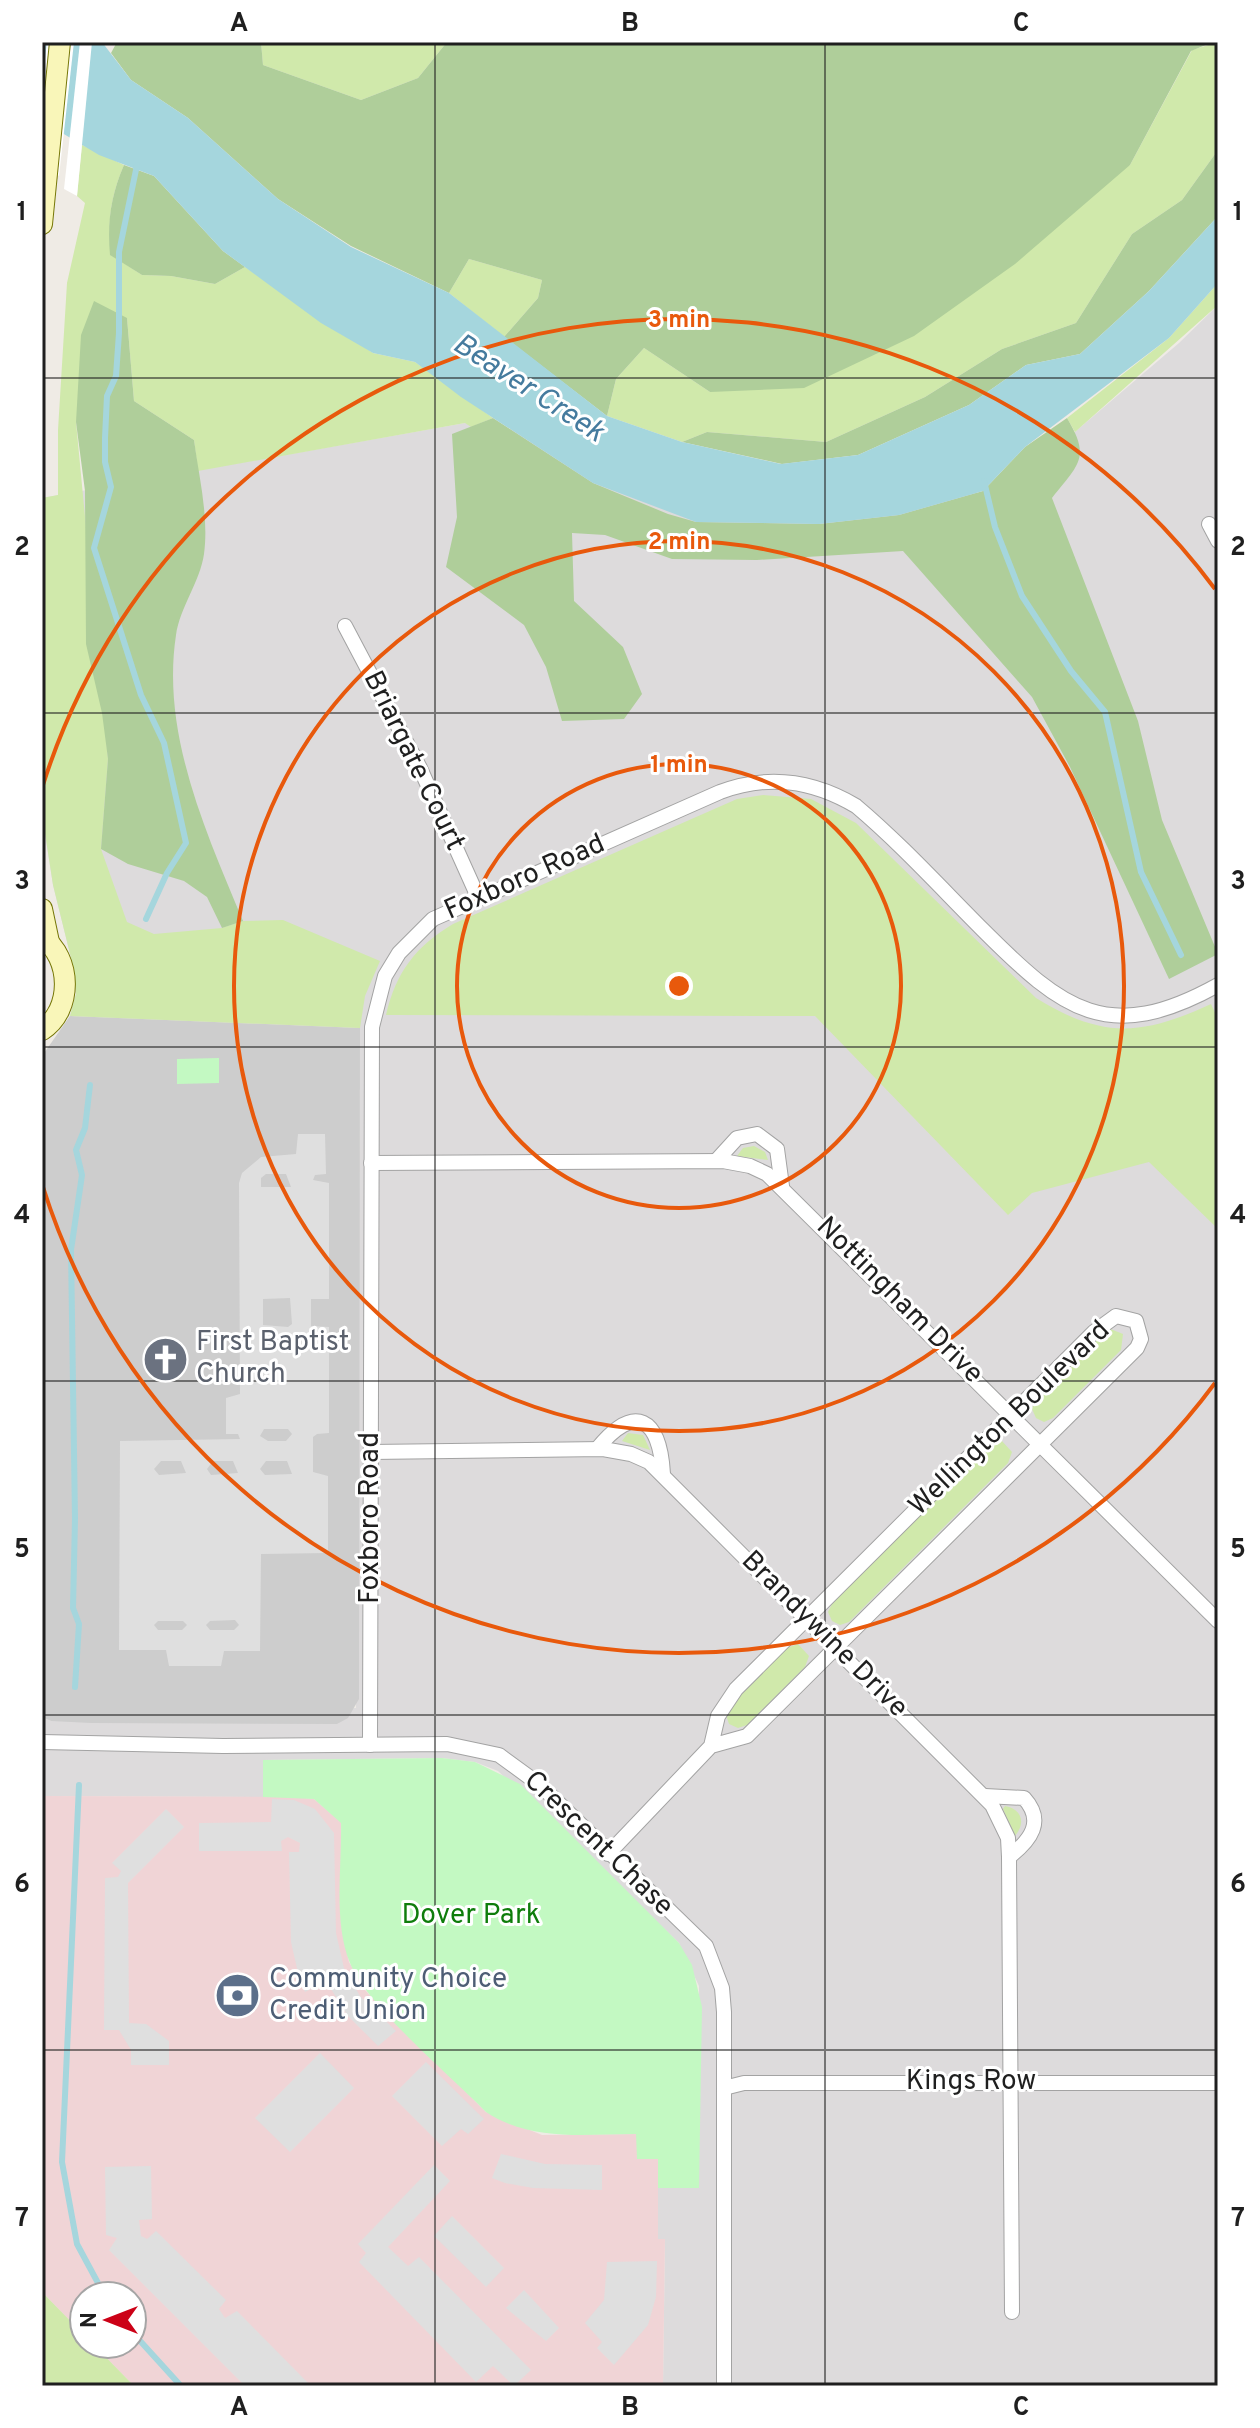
<svg xmlns="http://www.w3.org/2000/svg" width="1260" height="2428" font-family="Overpass,sans-serif">
<rect width="100%" height="100%" fill="#efebe5"/>
<!-- residential -->
<polygon fill="#dddbdc" points="1218,305 1218,2386 663,2386 665,2240 658,2239 658,2188 699,2187 699,1986 679,1943 498,1771 475,1762 442,1758 263,1760 263,1797 42,1796 42,1717 51,1721 356,1708 360,1028 70,1016 76,994 73,966 53,885 42,814 42,498 465,423 1000,496 1179,343"/>
<!-- commercial -->
<polygon fill="#f0d4d6" points="42,1796 296,1797 314,1799 341,1822 342,1930 349,1962 365,1990 486,2112 542,2135 637,2134 658,2158 658,2239 665,2239 663,2386 134,2386 93,2344 132,2344 132,2296 84,2296 84,2335 42,2292"/>
<!-- religious -->
<polygon fill="#cdcdcd" points="70,1016 360,1028 359,1699 348,1718 337,1724 91,1723 51,1721 42,1717 42,1056"/>
<!-- grass -->
<g fill="#d0e9ab">
<polygon points="261,42 447,42 418,78 361,100 263,65"/>
<polygon points="1218,42 1218,150 1182,200 1132,234 1076,323 1002,349 925,397 826,442 707,432 682,442 607,416 616,379 644,348 710,392 1130,165 1192,50"/>
<path d="M 82,145 L 124,165 C 111,195 107,222 111,255 L 142,275 L 171,276 L 215,284 L 245,267 L 373,353 L 415,362 L 493,418 L 471,427 L 465,423 L 198,471 L 194,440 L 134,401 L 127,318 L 76,422 L 108,759 L 101,849 L 127,922 L 154,934 L 222,928 L 243,921 L 283,920 L 380,961 L 365,996 L 360,1028 L 70,1016 L 76,994 L 73,966 L 53,885 L 42,814 L 42,498 L 58,495 L 58,430 L 67,283 L 85,203 L 77,196 Z"/>
<polygon points="469,259 542,280 538,298 504,337 449,293"/>
<polygon points="1218,283 1218,305 1075,432 1067,418 1169,338"/>
<path d="M 763,795 L 811,799 L 856,823 L 1036,998 C 1102,1039 1142,1036 1211,1004 L 1218,1019 L 1218,1229 L 1149,1162 L 1032,1193 L 1008,1215 L 815,1016 L 386,1015 C 396,972 416,946 453,924 L 737,799 Z"/>
<polygon points="754,1146 765,1152 768,1160 737,1156 743,1148"/>
<polygon points="1108,1328 1123,1334 1121,1350 1053,1418 1044,1422 1036,1418 1032,1409 1035,1400"/>
<polygon points="628,1433 643,1435 650,1450 622,1441"/>
<polygon points="1001,1440 1012,1452 1008,1463 849,1622 840,1625 832,1621 828,1612 832,1604 991,1444"/>
<polygon points="798,1644 809,1656 805,1667 747,1725 738,1728 729,1724 726,1715 729,1707 787,1648"/>
<path d="M 1005,1806 C 1022,1809 1026,1823 1015,1836 L 1003,1809 Z"/>
<polygon points="42,2292 84,2335 84,2344 93,2344 134,2386 42,2386"/>
</g>
<!-- forest -->
<g fill="#afce9a">
<polygon points="117,42 261,42 263,65 361,100 418,78 447,42 1213,42 1191,51 1130,165 1015,264 914,336 804,388 710,392 644,348 616,379 607,416 504,337 538,298 542,280 469,259 449,293 351,246 278,199 188,118 131,80 111,53"/>
<polygon points="1218,150 1218,216 1149,291 1080,354 1026,365 969,405 858,455 782,464 682,442 707,432 826,442 925,397 1002,349 1076,323 1132,234 1182,200"/>
<path d="M 124,165 L 154,176 L 223,251 L 245,267 L 215,284 L 171,276 L 142,275 L 110,255 C 107,222 111,195 124,165 Z"/>
<path d="M 94,301 L 127,318 L 134,401 L 194,440 C 199,477 209,517 204,554 C 200,582 180,607 176,635 C 161,734 206,832 243,921 L 222,928 L 207,897 L 184,881 L 128,864 L 101,849 L 108,759 L 102,713 L 86,644 L 85,491 L 76,422 L 81,335 Z"/>
<path d="M 493,418 L 593,483 L 668,514 L 696,522 L 819,524 L 899,515 L 983,491 L 1025,447 L 1067,418 C 1091,458 1079,464 1052,498 L 1138,721 L 1162,820 L 1218,954 L 1169,979 L 1070,767 L 1032,697 L 903,551 L 757,560 L 672,559 L 605,535 L 572,533 L 574,601 L 623,647 L 642,694 L 624,719 L 562,721 L 546,667 L 524,625 L 446,567 L 457,517 L 452,434 Z"/>
</g>
<!-- park -->
<g fill="#c3f9c2">
<polygon points="219,1058 219,1083 177,1084 177,1059"/>
<path d="M 442,1758 L 475,1762 L 520,1784 L 679,1943 L 692,1965 L 702,2007 L 699,2188 L 658,2188 L 658,2159 L 637,2159 L 636,2134 C 583,2134 532,2142 486,2112 C 451,2076 367,2006 350,1963 C 333,1922 342,1866 341,1823 L 314,1799 L 263,1797 L 263,1760 Z"/>
</g>
<!-- parking -->
<g fill="#dfdfdf" fill-rule="evenodd">
<path d="M 298,1134 L 325,1134 L 326,1174 L 315,1175 L 313,1180 L 329,1183 L 329,1299 L 311,1299 L 311,1326 L 329,1327 L 329,1433 L 317,1434 L 313,1437 L 313,1472 L 328,1476 L 328,1553 L 261,1554 L 260,1651 L 224,1651 L 221,1666 L 169,1666 L 166,1650 L 119,1650 L 120,1441 L 240,1439 L 238,1434 L 226,1434 L 226,1398 L 240,1394 L 239,1183 L 242,1173 L 261,1157 L 296,1154 ZM 266,1174 L 286,1174 L 291,1187 L 261,1187 L 261,1178 ZM 290,1298 L 292,1324 L 288,1327 L 263,1325 L 263,1299 ZM 264,1429 L 288,1429 L 292,1434 L 286,1441 L 268,1441 L 260,1436 ZM 161,1461 L 181,1461 L 186,1473 L 159,1475 L 154,1469 ZM 213,1461 L 233,1461 L 238,1473 L 211,1475 L 207,1469 ZM 266,1461 L 287,1461 L 292,1474 L 265,1475 L 260,1469 ZM 235,1620 L 239,1625 L 234,1630 L 210,1630 L 206,1625 L 210,1621 ZM 158,1621 L 183,1621 L 187,1625 L 182,1630 L 158,1630 L 154,1625 Z"/>
<polygon points="272,1799 294,1800 315,1809 334,1833 336,1933 344,1968 360,1996 396,2031 378,2046 348,2016 326,1981 305,1992 299,1977 291,1942 289,1852 299,1852 300,1843 288,1837 281,1841 282,1851 199,1851 199,1823 271,1822"/>
<polygon points="166,1809 184,1827 128,1883 129,2023 146,2024 169,2041 169,2065 131,2065 131,2050 119,2030 104,2030 105,1878 118,1877 121,1871 112,1863"/>
<polygon points="320,2053 354,2088 290,2152 255,2118"/>
<polygon points="426,2062 484,2119 468,2134 461,2129 442,2146 392,2096"/>
<polygon points="501,2154 545,2164 602,2165 602,2190 533,2188 505,2183 492,2178"/>
<polygon points="434,2165 450,2181 388,2247 408,2266 419,2257 531,2370 514,2386 493,2366 476,2382 359,2262 366,2253 358,2244"/>
<polygon points="151,2166 152,2219 139,2220 141,2236 147,2239 156,2231 226,2300 219,2309 225,2318 237,2311 311,2386 245,2386 109,2250 117,2238 106,2235 105,2167"/>
<polygon points="452,2216 504,2268 486,2287 434,2236"/>
<polygon points="657,2261 656,2297 648,2325 614,2365 597,2348 602,2342 585,2323 604,2300 607,2262"/>
<polygon points="524,2290 559,2328 546,2341 506,2308"/>
</g>
<!-- water -->
<polygon fill="#a5d6dd" points="42,42 102,42 131,80 188,118 278,199 351,247 449,293 607,416 682,442 781,464 858,455 969,405 1026,365 1080,354 1149,291 1218,216 1218,283 1169,338 1025,447 983,491 899,515 819,524 696,522 593,483 461,397 415,362 373,353 321,323 223,251 154,176 99,155 42,121"/>
<!-- pier -->
<g fill="#fff">
<polygon points="47,42 74,42 59,176 42,164 42,83"/>
<polygon points="80,42 92,42 77,196 64,189"/>
</g>
<g fill="none" stroke-linecap="round" stroke-linejoin="round">
<!-- stream -->
<g stroke="#a5d6dd" stroke-width="6">
<polyline points="137,165 119,252 119,333 116,376 107,396 105,438 105,462 111,487 94,548 141,695 164,743 186,843 167,873 146,919"/>
<polyline points="984,481 995,527 1022,596 1071,671 1105,712 1141,872 1181,955"/>
<polyline points="75,1687 79,1624 73,1608 75,1519 71,1250 82,1175 76,1150 85,1128 90,1085"/>
<polyline points="79,1785 62,2162 77,2244 105,2296"/>
<polyline points="132,2332 181,2386"/>
</g>
<defs>
<g id="street">
<polyline points="1209,524 1218,541"/>
<polyline points="345,626 420,768 478,897"/>
<polyline points="716,1161 737,1138 757,1134 777,1149 782,1186"/>
<polyline points="371,1163 723,1161 750,1166 767,1174 1218,1621"/>
<path d="M 597,1449 C 635,1402 660,1418 663,1474"/>
<polyline points="371,1452 603,1449 631,1454 649,1462 992,1805 1008,1838 1009,1857 1012,2312"/>
<polyline points="42,1742 223,1746 447,1744 499,1755 540,1785 706,1946 722,1988 724,2012 724,2386"/>
<path d="M 370,1745 L 372,1027 L 385,976 L 399,953 L 433,919 L 720,792 C 768,774 812,780 856,806 C 901,844 941,888 983,930 C 1063,1010 1108,1046 1218,985"/>
<path d="M 985,1796 L 1024,1798 C 1045,1821 1031,1840 1009,1857"/>
<polyline points="608,1854 711,1746 718,1716 736,1689 1094,1332 1116,1316 1136,1321 1141,1339 1137,1348 747,1736 711,1746"/>
<polyline points="724,2088 744,2083 1218,2083"/>
</g>
<g id="secondary">
<polyline points="42,224 60,42"/>
<polyline points="42,909 49,942"/>
<path d="M 42,937 C 72,958 73,1010 42,1030"/>
</g>
</defs>
<!-- street casing -->
<use href="#street" stroke="#a3a3a3" stroke-width="16"/>
<!-- secondary casing -->
<use href="#secondary" stroke="#757605" stroke-width="22"/>
<!-- street -->
<use href="#street" stroke="#fff" stroke-width="14"/>
<!-- secondary -->
<use href="#secondary" stroke="#f9f6b9" stroke-width="20"/>
</g>
<!-- grid -->
<path fill="none" stroke="#1f1f1f" stroke-width="2" stroke-opacity="0.55" d="M 435,42 L 435,2386M 825,42 L 825,2386M 42,378 L 1218,378M 42,713 L 1218,713M 42,1047 L 1218,1047M 42,1381 L 1218,1381M 42,1715 L 1218,1715M 42,2050 L 1218,2050"/>
<!-- distance rings -->
<g fill="none" stroke="#e8590c" stroke-width="4">
<circle cx="679" cy="986" r="222"/>
<circle cx="679" cy="986" r="445"/>
<path d="M1215 1383A667 667 0 0 1 43 1187M43 785A667 667 0 0 1 1215 589"/>
</g>
<!-- icons -->
<defs>
<symbol id="church-disc" viewBox="-11 -11 22 22"><circle r="9.5" fill="#6b7280" stroke="#fff"/><path d="M-1.2-6h2.4v3.5h3.3v2.4h-3.3V6h-2.4V-.1h-3.3v-2.4h3.3Z" fill="#fff"/></symbol>
<symbol id="bank-disc" viewBox="-11 -11 22 22"><circle r="9.5" fill="#5c6f8a" stroke="#fff"/><path d="M-6-4H6V4H-6ZM0-2.3a2.3 2.3 0 1 0 0 4.6a2.3 2.3 0 1 0 0-4.6Z" fill="#fff"/></symbol>
</defs>
<g fill-rule="evenodd">
<use href="#church-disc" x="140" y="1334" width="51" height="51"/>
<use href="#bank-disc" x="212" y="1970" width="51" height="51"/>
</g>
<g text-anchor="middle" dominant-baseline="central" stroke-width="6" stroke-linejoin="round" paint-order="stroke">
<!-- street labels -->
<g font-size="28" fill="#1f1f1f" stroke="#fff">
<text transform="translate(413 761) rotate(64)">Briargate Court</text>
<text transform="translate(525 878) rotate(-24)">Foxboro Road</text>
<text transform="translate(899 1301) rotate(45)">Nottingham Drive</text>
<text transform="translate(1010 1419) rotate(-44)">Wellington Boulevard</text>
<text transform="translate(371 1518) rotate(-90)">Foxboro Road</text>
<text transform="translate(824 1635) rotate(45)">Brandywine Drive</text>
<text transform="translate(598 1844) rotate(44)">Crescent Chase</text>
<text x="971" y="2082">Kings Row</text>
</g>
<!-- worship labels -->
<g font-size="28" fill="#5b616d" stroke="#fff" text-anchor="start">
<text x="196" y="1343">First Baptist<tspan x="196" dy="32">Church</tspan></text>
</g>
<!-- park labels -->
<g font-size="28" fill="#0f7d0c" stroke="#fff">
<text x="471" y="1916">Dover Park</text>
</g>
<!-- service labels -->
<g font-size="28" fill="#4e5e75" stroke="#fff" text-anchor="start">
<text x="269" y="1980">Community Choice<tspan x="269" dy="32">Credit Union</tspan></text>
</g>
<!-- water labels -->
<g font-size="30" font-style="italic" fill="#457b9e" stroke="#fff">
<text transform="translate(528 389) rotate(33)">Beaver Creek</text>
</g>
</g>
<circle cx="679" cy="986" r="12" fill="#e8590c" stroke="#fff" stroke-width="4"/>
<g font-size="24" text-anchor="middle" font-weight="bold" fill="#e8590c" stroke="#fff" stroke-width="6" stroke-linejoin="round" paint-order="stroke">
<text x="679" y="327">3 min</text>
<text x="679" y="549">2 min</text>
<text x="679" y="772">1 min</text>
</g>
<!-- border -->
<rect width="1260" height="2428" fill="none" stroke="#ffffff" stroke-width="88"/>
<!-- north arrow -->
<g transform="translate(108 2320) rotate(270)"><circle r="38" fill="#ffffff" stroke="#a5a5a5" stroke-width="2"/>
<path d="M0-6L14 30L0 20L-14 30Z" fill="#cc0117"/>
<text y="-12" font-size="22" font-weight="bold" text-anchor="middle" fill="#1f1f1f">N</text>
</g>
<rect x="44" y="44" width="1172" height="2340" fill="none" stroke="#1f1f1f" stroke-width="3"/>
<g font-size="26" text-anchor="middle" font-weight="bold" fill="#1f1f1f">
<text x="239" y="31">A</text>
<text x="630" y="31">B</text>
<text x="1021" y="31">C</text>
<text x="22" y="220">1</text>
<text x="1238" y="220">1</text>
<text x="22" y="555">2</text>
<text x="1238" y="555">2</text>
<text x="22" y="889">3</text>
<text x="1238" y="889">3</text>
<text x="22" y="1223">4</text>
<text x="1238" y="1223">4</text>
<text x="22" y="1557">5</text>
<text x="1238" y="1557">5</text>
<text x="22" y="1892">6</text>
<text x="1238" y="1892">6</text>
<text x="22" y="2226">7</text>
<text x="1238" y="2226">7</text>
<text x="239" y="2415">A</text>
<text x="630" y="2415">B</text>
<text x="1021" y="2415">C</text>
</g>
</svg>
